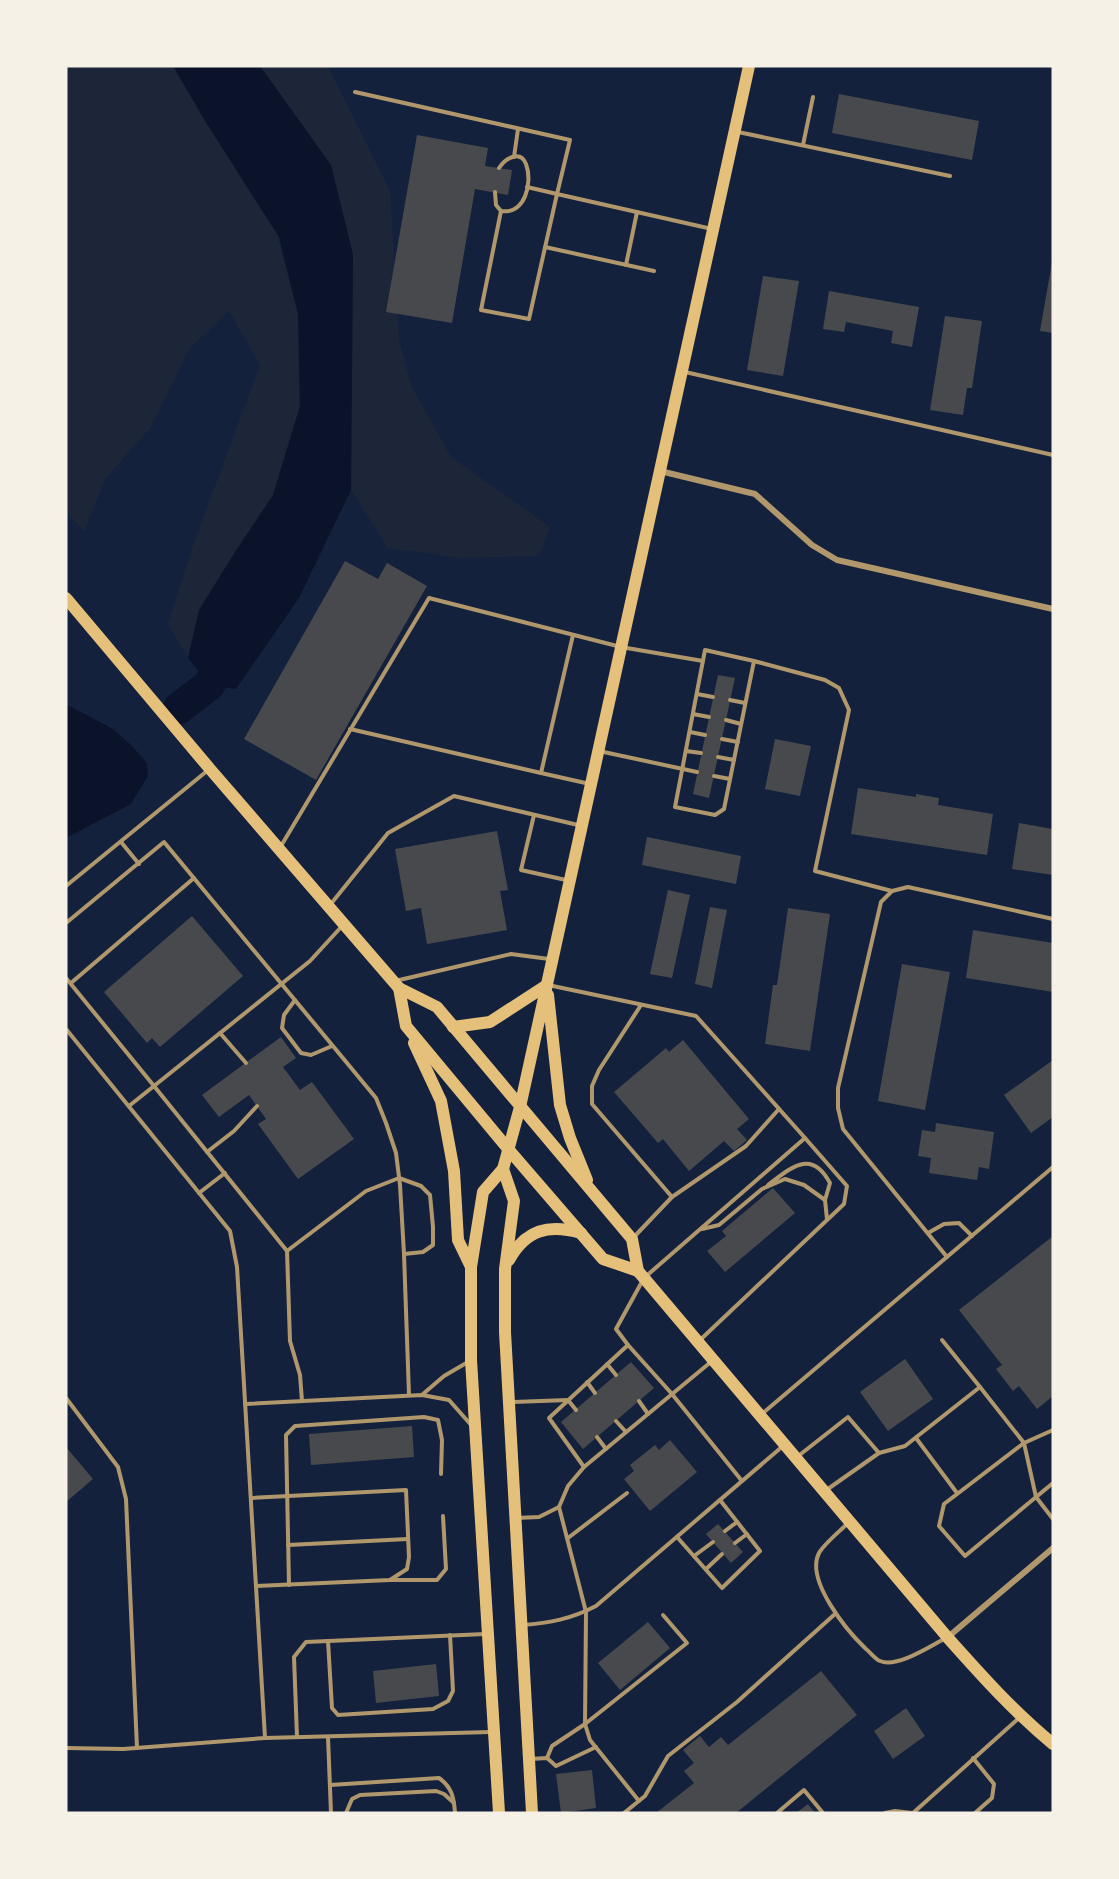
<svg xmlns="http://www.w3.org/2000/svg" width="1119" height="1879" font-family="'Archivo Narrow',sans-serif">
<rect width="100%" height="100%" fill="#14213d"/>
<!-- green -->
<g fill="#1d2539">
<polygon points="66,66 173,66 207,124 277,234 298,314 300,406 273,495 235,552 199,610 188,658 168,624 192,548 260,365 229,311 189,349 151,427 105,479 84,532 66,511"/>
<polygon points="260,66 330,66 329,68 390,191 399,340 412,387 451,457 550,527 539,556 461,558 388,548 351,490 353,255 331,165"/>
</g>
<!-- water -->
<g fill="#0b132b">
<polygon points="173,66 260,66 331,165 353,255 351,490 299,598 236,689 209,685 188,658 199,610 235,552 273,495 300,406 298,314 279,237 207,124"/>
<polygon points="66,704 113,729 132,746 147,763 148,776 131,804 66,838"/>
</g>
<g fill="none" stroke-linecap="round" stroke-linejoin="round">
<!-- river -->
<polyline stroke="#0b132b" stroke-width="32" points="179,708 209,685 228,647"/>
</g>
<!-- building -->
<g fill="#48494c">
<polygon points="839,94 979,121 972,160 832,133"/>
<polygon points="417,135 488,148 485,166 512,170 508,195 475,189 452,323 386,312"/>
<polygon points="1052,262 1053,262 1053,333 1040,331"/>
<polygon points="763,276 799,281 783,376 747,370"/>
<polygon points="829,291 919,307 912,347 891,343 893,331 846,322 844,332 823,329"/>
<polygon points="945,316 982,321 972,388 967,388 963,415 930,410"/>
<polygon points="345,561 378,579 387,563 427,586 316,780 244,739"/>
<polygon points="718,675 735,678 709,798 693,794"/>
<polygon points="775,739 811,746 800,796 765,789"/>
<polygon points="858,788 916,797 916,794 939,798 938,805 993,814 987,855 851,834"/>
<polygon points="1019,823 1053,829 1053,875 1012,869"/>
<polygon points="497,831 508,890 500,891 507,930 427,944 421,908 406,911 395,849"/>
<polygon points="647,837 741,856 736,884 642,865"/>
<polygon points="668,890 690,895 672,978 650,974"/>
<polygon points="710,907 727,910 712,988 695,984"/>
<polygon points="788,908 830,914 810,1051 765,1044 773,985 777,985"/>
<polygon points="192,916 243,976 160,1047 152,1038 147,1043 104,992"/>
<polygon points="973,930 1053,943 1053,992 966,978"/>
<polygon points="902,964 950,972 925,1110 878,1101"/>
<polygon points="281,1037 296,1058 283,1067 300,1090 312,1082 354,1139 298,1179 258,1124 266,1119 249,1095 219,1117 202,1095"/>
<polygon points="683,1040 749,1119 737,1129 747,1140 734,1151 724,1141 689,1171 663,1139 658,1143 614,1092 666,1048 669,1052"/>
<polygon points="1053,1060 1053,1117 1031,1133 1004,1095"/>
<polygon points="936,1123 994,1132 989,1169 979,1167 977,1180 929,1173 931,1158 918,1156 922,1130 935,1132"/>
<polygon points="773,1188 795,1213 725,1272 707,1251 726,1236 722,1231"/>
<polygon points="1053,1236 1053,1396 1037,1409 1019,1386 1013,1391 996,1369 1002,1365 959,1310"/>
<polygon points="905,1359 933,1399 888,1431 860,1392"/>
<polygon points="631,1362 654,1388 583,1449 561,1422"/>
<polygon points="412,1426 414,1457 311,1465 309,1434"/>
<polygon points="670,1440 697,1472 650,1511 624,1479 634,1471 630,1465 655,1445 659,1450"/>
<polygon points="66,1447 93,1479 66,1502"/>
<polygon points="718,1524 743,1552 731,1563 706,1534"/>
<polygon points="648,1622 670,1648 620,1690 598,1663"/>
<polygon points="436,1664 439,1696 376,1703 373,1671"/>
<polygon points="821,1671 857,1715 736,1813 656,1813 694,1783 684,1771 694,1763 683,1750 700,1736 709,1747 721,1737 728,1745"/>
<polygon points="906,1708 925,1736 893,1759 874,1731"/>
<polygon points="592,1770 596,1808 561,1813 556,1774"/>
<polygon points="808,1804 815,1813 796,1813"/>
</g>
<g fill="none" stroke-linecap="round" stroke-linejoin="round">
<!-- service -->
<g stroke="#b1986c" stroke-width="4">
<polyline points="355,92 570,140 557,194 712,229"/>
<polyline points="738,132 950,176"/>
<polyline points="803,145 813,97"/>
<polyline points="514,157 518,129"/>
<path d="M 495,192 L 496,205 L 501,211 C 525,215 533,183 526,164 C 520,149 505,159 499,168"/>
<polyline points="501,211 481,310 529,319 557,194 527,187"/>
<polyline points="545,247 654,271"/>
<polyline points="626,265 637,212"/>
<polyline points="685,372 1053,455"/>
<polyline points="573,635 541,773 590,784"/>
<polyline points="754,661 705,650 675,807 715,815 724,809 754,661 825,680 839,688 849,710 815,871 892,891"/>
<polyline points="697,694 713,697"/>
<polyline points="730,700 745,703"/>
<polyline points="693,714 709,717"/>
<polyline points="726,720 741,724"/>
<polyline points="350,729 541,773"/>
<polyline points="690,732 705,735"/>
<polyline points="722,739 738,742"/>
<polyline points="599,751 697,772"/>
<polyline points="686,751 701,753"/>
<polyline points="718,757 734,760"/>
<polyline points="714,776 730,779"/>
<polyline points="534,815 521,870 566,880"/>
<polyline points="121,842 139,864"/>
<polyline points="281,846 429,598 621,647 703,661"/>
<polyline points="66,886 207,771"/>
<polyline points="330,905 388,833 454,796 578,825"/>
<polyline points="66,923 164,842 376,1098 386,1123 396,1153 400,1185 404,1254 409,1395"/>
<polyline points="66,978 154,1086 310,961 343,925"/>
<polyline points="395,981 511,954 549,959"/>
<polyline points="71,983 194,878"/>
<polyline points="548,985 696,1016 805,1138"/>
<polyline points="295,1000 284,1015 282,1028 301,1053 311,1055 332,1046"/>
<polyline points="66,1029 230,1231 237,1267 265,1738 491,1732"/>
<polyline points="220,1033 246,1063"/>
<polyline points="129,1106 154,1086 287,1251"/>
<polyline points="207,1152 234,1131 257,1106"/>
<path d="M 768,1185 C 791,1168 811,1148 830,1183 L 825,1200"/>
<polyline points="199,1193 225,1173"/>
<polyline points="672,1197 746,1146 779,1109"/>
<polyline points="702,1229 719,1225 762,1189 785,1179 804,1185 825,1200 827,1219"/>
<polyline points="928,1233 944,1224 959,1223 972,1236"/>
<polyline points="633,1238 672,1197 592,1104 592,1086 599,1070 641,1005"/>
<polyline points="947,1257 843,1129 838,1108 838,1088 881,902 892,891 908,887 1053,919"/>
<polyline points="628,1345 616,1329 644,1278 805,1138 847,1186 844,1204 699,1341"/>
<polyline points="607,1364 616,1375"/>
<polyline points="587,1382 595,1393"/>
<polyline points="980,1387 1024,1443 944,1504 939,1526 965,1556 1053,1483"/>
<polyline points="423,1394 444,1376 468,1362"/>
<polyline points="66,1398 118,1467 126,1499 137,1748"/>
<polyline points="302,1401 300,1375 290,1341 287,1251 366,1191 399,1178 421,1186 430,1195 433,1227 433,1245 423,1252 404,1254"/>
<polyline points="639,1401 648,1414"/>
<polyline points="513,1402 568,1400 576,1410"/>
<polyline points="245,1404 422,1395 449,1400 472,1426"/>
<polyline points="763,1413 1053,1167"/>
<polyline points="616,1421 626,1432"/>
<polyline points="1053,1430 1024,1443 1036,1497 1053,1519"/>
<polyline points="597,1437 606,1449"/>
<polyline points="916,1438 957,1493"/>
<polyline points="797,1457 848,1417 879,1453"/>
<polyline points="584,1467 549,1418 628,1345 672,1394 742,1481"/>
<polyline points="825,1491 879,1453 905,1446 980,1387 942,1340"/>
<polyline points="251,1498 406,1490 409,1557 407,1569 390,1580 256,1586"/>
<polyline points="559,1507 586,1612 585,1724 590,1740 639,1801"/>
<polyline points="516,1518 539,1517 559,1507 568,1486 584,1467 712,1361"/>
<path d="M 848,1523 C 840,1531 824,1544 819,1553 C 805,1580 847,1631 866,1649 C 870,1652 875,1659 880,1661 C 897,1668 929,1647 944,1639"/>
<polyline points="725,1531 737,1522"/>
<polyline points="677,1537 722,1588 760,1551 720,1500"/>
<polyline points="568,1538 627,1493"/>
<polyline points="735,1543 747,1534"/>
<polyline points="288,1545 408,1539"/>
<polyline points="694,1556 713,1542"/>
<polyline points="706,1569 722,1554"/>
<polyline points="391,1580 437,1580 446,1569 443,1516"/>
<polyline points="289,1585 286,1435 295,1426 424,1417 438,1420 442,1440 441,1474"/>
<path d="M 522,1625 C 550,1623 571,1619 596,1606 L 783,1446"/>
<polyline points="328,1641 332,1708 338,1715 433,1709 448,1701 453,1691 450,1635"/>
<polyline points="297,1737 294,1657 306,1642 485,1634"/>
<polyline points="328,1737 331,1813"/>
<polyline points="66,1748 123,1749 265,1738"/>
<polyline points="547,1758 552,1746 585,1724 687,1643 663,1615"/>
<polyline points="973,1758 994,1784 992,1798 975,1813"/>
<polyline points="530,1759 547,1758 556,1766 596,1747"/>
<path d="M 330,1785 L 439,1778 C 452,1787 454,1798 455,1813"/>
<polyline points="346,1813 352,1799 360,1795 436,1791 444,1794 454,1803"/>
<polyline points="624,1813 645,1796 668,1756 737,1702 835,1614"/>
<polyline points="777,1813 804,1790 823,1813"/>
<polyline points="885,1813 895,1811 912,1813"/>
<polyline points="913,1813 1019,1718"/>
</g>
<!-- minor -->
<g stroke="#b1986c" stroke-width="6">
<polyline points="660,471 755,494 812,545 837,560 1053,609"/>
<polyline points="948,1637 1053,1548"/>
</g>
<!-- primary -->
<g stroke="#e5c07b" stroke-width="12">
<path d="M 66,598 L 210,769 L 399,988 L 437,1007 L 632,1239 L 638,1271 L 644,1278 L 948,1638 C 981,1675 1014,1712 1053,1744"/>
<polyline points="399,988 406,1026 509,1150 603,1259 638,1271"/>
<polyline points="548,995 560,1105 570,1138 587,1180"/>
<polyline points="453,1027 490,1022 547,985"/>
<polyline points="414,1043 441,1101 454,1171 458,1240 471,1267"/>
<polyline points="503,1169 514,1201 505,1269 505,1332 532,1813"/>
<path d="M 509,1260 C 526,1229 549,1224 581,1233"/>
<polyline points="499,1813 471,1360 471,1267 483,1192 503,1169 520,1107 749,66"/>
</g>
</g>
<!-- border -->
<rect width="1119" height="1879" fill="none" stroke="#f6f1e7" stroke-width="135"/>
</svg>
